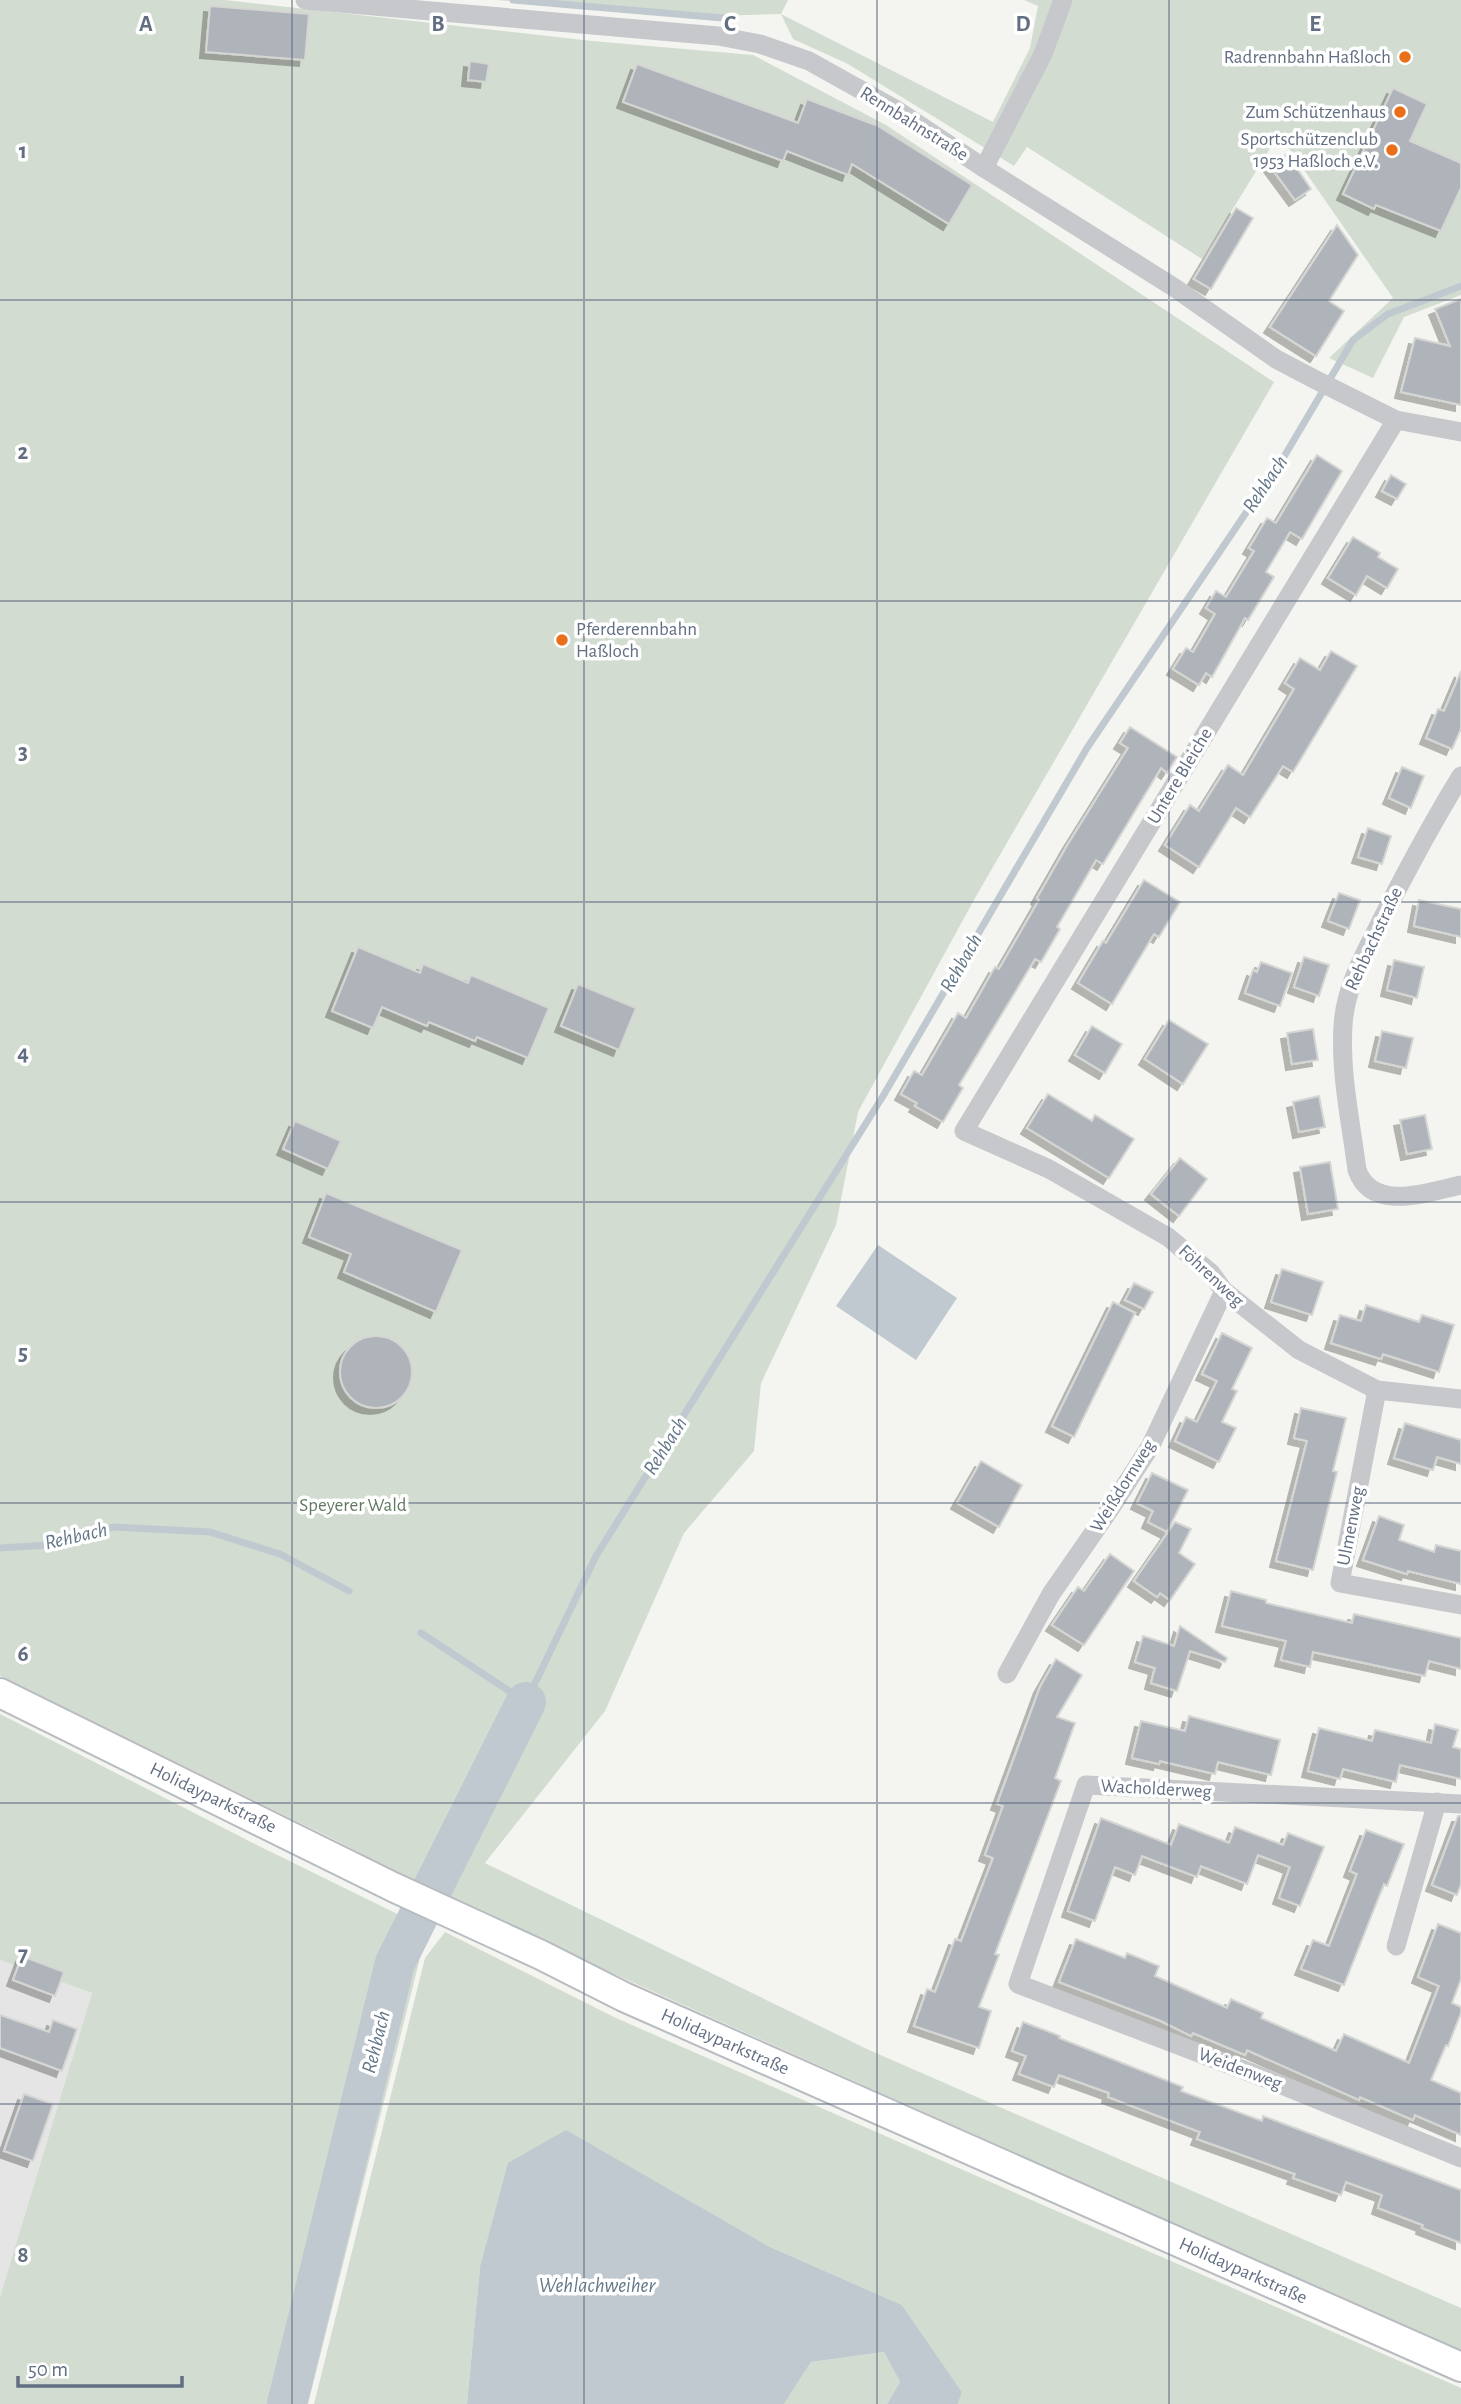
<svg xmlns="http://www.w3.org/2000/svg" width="1461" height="2404" font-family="'Alegreya Sans',sans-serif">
<defs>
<filter id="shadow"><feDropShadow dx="-6" dy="6" stdDeviation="0" flood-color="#0004"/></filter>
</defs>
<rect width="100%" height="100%" fill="#f4f5f0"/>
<!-- built -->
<polygon fill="#e4e5e4" points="0,1960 92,1993 0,2297"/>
<!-- green -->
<g fill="#d3dcd1">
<polygon points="0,0 225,0 592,41 753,55 886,125 1274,382 975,898 858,1112 836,1225 761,1383 754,1451 684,1533 605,1711 485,1863 869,2050 1461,2308 1461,2352 455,1903 333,1839 0,1676"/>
<polygon points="495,0 788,0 781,14 993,122 1030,48 1038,6 1024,0 1461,0 1461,295 1404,317 1373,378 1329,358 1393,298 1279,134 1202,259 1027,147 1014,166 848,64 793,39 781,14 713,16"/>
<polygon points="0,1714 265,1849 432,1931 420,1958 308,2404 0,2404 0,2297 92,1993 0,1960"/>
<polygon points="445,1932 616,2018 1461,2388 1461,2404 958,2404 962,2392 902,2305 768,2246 480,2267 467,2404 314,2404 425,1958"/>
<polygon points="884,2352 900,2382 887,2404 784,2404 811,2362"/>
</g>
<!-- water -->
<g fill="#c1c9d0">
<polygon points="878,1245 957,1298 916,1360 836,1306"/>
<polygon points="566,2130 768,2246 902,2305 962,2392 958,2404 887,2404 900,2382 884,2352 811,2362 784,2404 467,2404 480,2267 508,2163"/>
</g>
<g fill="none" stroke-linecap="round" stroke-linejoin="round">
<!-- stream -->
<g stroke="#c1c9d0" stroke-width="7">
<polyline points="513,0 723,18"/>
<polyline points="0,1548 48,1545 113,1527 210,1532 280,1554 349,1591"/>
<polyline points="421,1633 526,1702 596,1556 883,1096 1087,748 1285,455 1353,340 1388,314 1461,286"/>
</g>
<!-- river -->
<polyline stroke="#c1c9d0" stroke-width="40" points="287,2404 395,1963 526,1702"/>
</g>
<!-- building -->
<g fill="#aeb4ba" stroke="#d5d6d3" stroke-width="2" filter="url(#shadow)">
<polygon points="210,6 309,14 305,60 206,52"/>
<polygon points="470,61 489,64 486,82 468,80"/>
<polygon points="637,64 798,123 807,99 878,126 972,185 949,224 852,164 848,175 787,151 783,161 623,102"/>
<polygon points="1393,88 1427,104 1410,141 1461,163 1461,188 1441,231 1376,205 1374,209 1343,194"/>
<polygon points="1287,154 1311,189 1295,200 1270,166"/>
<polygon points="1236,208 1253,218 1211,289 1194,279"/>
<polygon points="1337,225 1358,255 1329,301 1344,311 1316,356 1270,327"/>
<polygon points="1461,299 1461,405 1401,392 1415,338 1450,346 1435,309"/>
<polygon points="1317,455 1342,471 1302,539 1290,532 1266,572 1274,577 1248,620 1245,618 1212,677 1206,673 1199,685 1173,669 1186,648 1193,652 1215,614 1206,608 1216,591 1226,597 1254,551 1249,548 1267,518 1276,523"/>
<polygon points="1391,475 1406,484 1397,499 1382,491"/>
<polygon points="1353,537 1380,553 1378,557 1398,569 1387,588 1367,576 1356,595 1328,578"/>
<polygon points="1331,651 1357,666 1293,772 1283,766 1250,817 1236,808 1199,867 1165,845 1190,805 1199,811 1228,765 1243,775 1294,689 1285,683 1300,658 1320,670"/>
<polygon points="1461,671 1461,729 1452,749 1426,738 1438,709 1444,711"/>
<polygon points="1130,727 1177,757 1167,773 1161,768 1103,864 1096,860 1057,927 1060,929 1041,962 1035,959 959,1085 963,1088 943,1122 915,1106 917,1103 901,1094 914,1071 922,1075 958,1013 966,1018 995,967 999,969 1039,900 1037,898 1068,844 1128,748 1120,743"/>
<polygon points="1402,767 1424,776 1411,808 1389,798"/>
<polygon points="1368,828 1391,836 1382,864 1358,857"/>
<polygon points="1144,880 1180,902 1159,937 1154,934 1112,1004 1078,983 1103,941 1106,943"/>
<polygon points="1339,893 1360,900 1349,929 1328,921"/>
<polygon points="1419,900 1461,909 1461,937 1414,926"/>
<polygon points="358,947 420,973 423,964 468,983 471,975 549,1008 528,1058 477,1037 475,1041 429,1022 427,1026 382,1007 373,1028 332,1011"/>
<polygon points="1304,957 1329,965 1319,996 1294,987"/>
<polygon points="1394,960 1424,967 1417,998 1387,990"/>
<polygon points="1261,962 1292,973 1280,1006 1245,993 1253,970 1257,972"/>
<polygon points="578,984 636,1008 619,1050 561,1026"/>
<polygon points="1169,1020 1208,1044 1183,1084 1145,1059"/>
<polygon points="1092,1026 1122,1044 1105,1073 1075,1055"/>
<polygon points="1313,1029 1318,1060 1292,1064 1287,1033"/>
<polygon points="1382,1031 1413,1038 1406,1068 1375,1061"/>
<polygon points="1048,1094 1092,1121 1095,1115 1134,1139 1109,1178 1027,1128"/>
<polygon points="1319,1096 1325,1127 1299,1132 1293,1102"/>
<polygon points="1425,1115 1432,1149 1407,1154 1400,1120"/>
<polygon points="295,1121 341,1141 328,1169 283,1149"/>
<polygon points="1180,1158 1207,1179 1179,1216 1151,1194"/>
<polygon points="1330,1162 1338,1209 1308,1214 1300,1167"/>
<polygon points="326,1193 462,1250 436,1312 344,1272 351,1254 309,1237"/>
<polygon points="1282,1269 1323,1282 1312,1315 1271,1302"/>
<polygon points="1134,1283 1153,1292 1144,1309 1125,1300"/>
<polygon points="1113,1302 1135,1313 1074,1437 1052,1426"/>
<polygon points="1366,1305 1419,1322 1422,1315 1454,1325 1439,1372 1383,1354 1381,1359 1331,1343 1340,1315 1361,1321"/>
<polygon points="1222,1333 1252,1348 1232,1389 1237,1391 1222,1422 1236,1428 1219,1462 1175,1441 1186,1417 1197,1422 1217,1381 1202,1374"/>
<circle cx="376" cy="1372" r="36"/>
<polygon points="1301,1408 1346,1418 1333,1471 1337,1472 1313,1570 1276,1561 1307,1441 1294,1438"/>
<polygon points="1405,1423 1461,1440 1461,1464 1437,1457 1433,1470 1394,1458"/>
<polygon points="981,1461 1022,1485 999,1527 957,1503"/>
<polygon points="1152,1473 1188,1490 1167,1532 1148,1522 1153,1511 1137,1503"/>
<polygon points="1379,1516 1404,1525 1399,1540 1434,1552 1436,1545 1461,1551 1461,1584 1408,1571 1407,1574 1363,1560"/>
<polygon points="1175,1522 1191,1529 1179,1553 1195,1564 1170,1600 1160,1593 1157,1597 1134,1581"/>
<polygon points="1110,1554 1134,1571 1084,1645 1052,1625 1078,1587 1084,1591"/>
<polygon points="1231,1591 1266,1600 1266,1603 1352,1623 1354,1614 1461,1638 1461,1669 1429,1661 1425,1676 1313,1652 1310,1667 1281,1660 1286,1641 1222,1626"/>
<polygon points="1180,1626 1227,1658 1225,1662 1190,1651 1177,1691 1151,1683 1155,1668 1135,1662 1143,1636 1174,1646"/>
<polygon points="1056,1659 1082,1675 1057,1717 1075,1723 1055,1778 1061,1781 995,1954 999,1955 979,2007 991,2011 979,2048 914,2026 927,1989 935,1992 955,1939 961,1941 993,1858 985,1855 1003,1806 997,1804 1040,1687"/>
<polygon points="1189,1716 1280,1740 1271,1775 1218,1762 1215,1774 1160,1761 1159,1764 1132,1758 1141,1721 1185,1731"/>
<polygon points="1435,1724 1458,1730 1453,1747 1461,1749 1461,1779 1400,1765 1396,1782 1343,1769 1340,1779 1308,1771 1319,1728 1372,1741 1375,1730 1431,1743"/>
<polygon points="1458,1816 1461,1816 1461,1884 1457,1895 1432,1885"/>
<polygon points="1101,1818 1171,1845 1179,1824 1229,1843 1235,1827 1283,1845 1288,1833 1324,1847 1300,1906 1279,1898 1290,1867 1258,1855 1247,1884 1201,1866 1197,1877 1142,1856 1135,1875 1115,1867 1095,1921 1068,1911"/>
<polygon points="1366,1830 1404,1844 1387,1886 1384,1884 1344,1985 1301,1969 1313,1940 1329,1946 1357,1874 1350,1871"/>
<polygon points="1438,1924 1461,1933 1461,1979 1452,2003 1461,2007 1461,2013 1448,2046 1446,2045 1431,2080 1461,2093 1461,2135 1415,2115 1413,2120 1360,2097 1359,2100 1247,2050 1245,2055 1193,2033 1191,2036 1161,2021 1059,1982 1076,1939 1125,1958 1127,1953 1159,1966 1155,1976 1227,2008 1231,1999 1263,2013 1261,2018 1336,2051 1344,2034 1409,2063 1439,1986 1418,1977"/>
<polygon points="22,1956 64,1972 55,1996 13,1980"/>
<polygon points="0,2015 49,2032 53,2020 77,2029 62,2071 0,2048"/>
<polygon points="1023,2022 1060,2036 1059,2038 1183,2087 1181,2091 1262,2121 1263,2116 1461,2190 1461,2243 1422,2228 1423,2225 1378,2208 1382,2195 1346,2182 1341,2195 1293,2178 1295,2174 1197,2139 1200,2132 1108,2097 1109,2093 1059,2075 1054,2087 1019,2074 1026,2056 1012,2051"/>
<polygon points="24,2094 53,2104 33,2161 4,2151"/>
</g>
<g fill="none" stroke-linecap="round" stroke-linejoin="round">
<defs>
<polyline id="secondary" points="0,1693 393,1887 541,1955 624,1997 1461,2367"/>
</defs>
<!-- secondary casing -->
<use href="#secondary" stroke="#b8bbc0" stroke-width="32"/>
<!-- minor -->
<g stroke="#c6c8cc" stroke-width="19">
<polyline points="305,0 718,36 760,44 809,61 895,109 984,168 1175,288 1276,359 1314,379 1396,420 1461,432"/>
<polyline points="984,168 1043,54 1063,0"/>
<polyline points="1396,420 964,1131 1049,1169 1168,1237 1211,1273 1224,1291 1299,1350 1377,1390 1461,1399"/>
<path d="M 1461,776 C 1432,823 1408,868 1383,917 C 1366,952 1345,986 1343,1026 C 1340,1073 1351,1123 1357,1170 C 1372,1213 1428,1192 1461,1185"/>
<polyline points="1377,1390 1340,1583 1461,1605"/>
<polyline points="1007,1674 1051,1594 1110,1509 1150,1447 1224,1291"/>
<polyline points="1461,1804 1086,1785 1018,1984 1262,2077 1461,2158"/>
<polyline points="1396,1946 1437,1802"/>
</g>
<!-- secondary -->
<use href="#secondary" stroke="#fff" stroke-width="28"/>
</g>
<!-- grid -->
<path fill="none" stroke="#626e82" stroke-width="2" stroke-opacity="0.55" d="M 292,0 L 292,2404M 584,0 L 584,2404M 877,0 L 877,2404M 1169,0 L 1169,2404M 0,300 L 1461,300M 0,601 L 1461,601M 0,902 L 1461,902M 0,1202 L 1461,1202M 0,1503 L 1461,1503M 0,1803 L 1461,1803M 0,2104 L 1461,2104"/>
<!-- markers -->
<g fill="#ea6f1b" stroke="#fff" stroke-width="2.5">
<circle cx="1405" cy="57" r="7"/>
<circle cx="1400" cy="112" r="7"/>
<circle cx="1392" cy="150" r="7"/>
<circle cx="562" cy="640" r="7"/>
</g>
<g text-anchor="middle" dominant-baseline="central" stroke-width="7" stroke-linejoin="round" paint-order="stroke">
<!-- poi labels -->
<g font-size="19" fill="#626e82" stroke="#fff" text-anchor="end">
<text x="1391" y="57">Radrennbahn Haßloch</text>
<text x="1386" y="112">Zum Schützenhaus</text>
<text x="1378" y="139">Sportschützenclub<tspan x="1378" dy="22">1953 Haßloch e.V.</tspan></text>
<text x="576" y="629" text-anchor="start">Pferderennbahn<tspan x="576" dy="22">Haßloch</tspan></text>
</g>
<!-- street labels -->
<g font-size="19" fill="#626e82" stroke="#fff">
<text transform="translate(914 124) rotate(32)">Rennbahnstraße</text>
<text transform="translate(1180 776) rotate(-59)">Untere Bleiche</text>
<text transform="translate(1374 939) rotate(-65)">Rehbachstraße</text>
<text transform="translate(1211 1276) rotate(43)">Föhrenweg</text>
<text transform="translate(1123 1486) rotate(-58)">Weißdornweg</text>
<text transform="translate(1351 1526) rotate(-79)">Ulmenweg</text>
<text transform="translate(1156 1789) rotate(3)">Wacholderweg</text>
<text transform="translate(213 1798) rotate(26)">Holidayparkstraße</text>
<text transform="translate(725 2042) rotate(24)">Holidayparkstraße</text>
<text transform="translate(1240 2069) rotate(21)">Weidenweg</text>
<text transform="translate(1243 2271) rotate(24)">Holidayparkstraße</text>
</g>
<!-- park labels -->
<g font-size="19" fill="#627961" stroke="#fff">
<text x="353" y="1505">Speyerer Wald</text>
</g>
<!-- water labels -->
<g font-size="21" font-style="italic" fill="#637787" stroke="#fff">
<text transform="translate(1265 484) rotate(-56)">Rehbach</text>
<text transform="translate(961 963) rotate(-60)">Rehbach</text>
<text transform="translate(665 1446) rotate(-58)">Rehbach</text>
<text transform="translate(76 1536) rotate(-13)">Rehbach</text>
<text transform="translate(376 2042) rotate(-76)">Rehbach</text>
<text x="597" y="2285">Wehlachweiher</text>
</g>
</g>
<g font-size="23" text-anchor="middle" font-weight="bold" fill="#626e82" stroke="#fff" stroke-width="7" stroke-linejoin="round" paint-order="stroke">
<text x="146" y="31">A</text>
<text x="438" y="31">B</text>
<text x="730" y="31">C</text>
<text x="1023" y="31">D</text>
<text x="1315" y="31">E</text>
<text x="23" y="158">1</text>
<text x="23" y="459">2</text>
<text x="23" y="759">3</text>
<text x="23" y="1060">4</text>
<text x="23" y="1360">5</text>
<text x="23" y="1661">6</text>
<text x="23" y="1961">7</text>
<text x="23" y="2262">8</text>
</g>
<!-- scale -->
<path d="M18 2376v10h164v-10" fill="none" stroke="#626e82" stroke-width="3.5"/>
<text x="28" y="2376" font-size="21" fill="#626e82" stroke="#ffffff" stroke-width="5" paint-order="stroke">50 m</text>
</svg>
